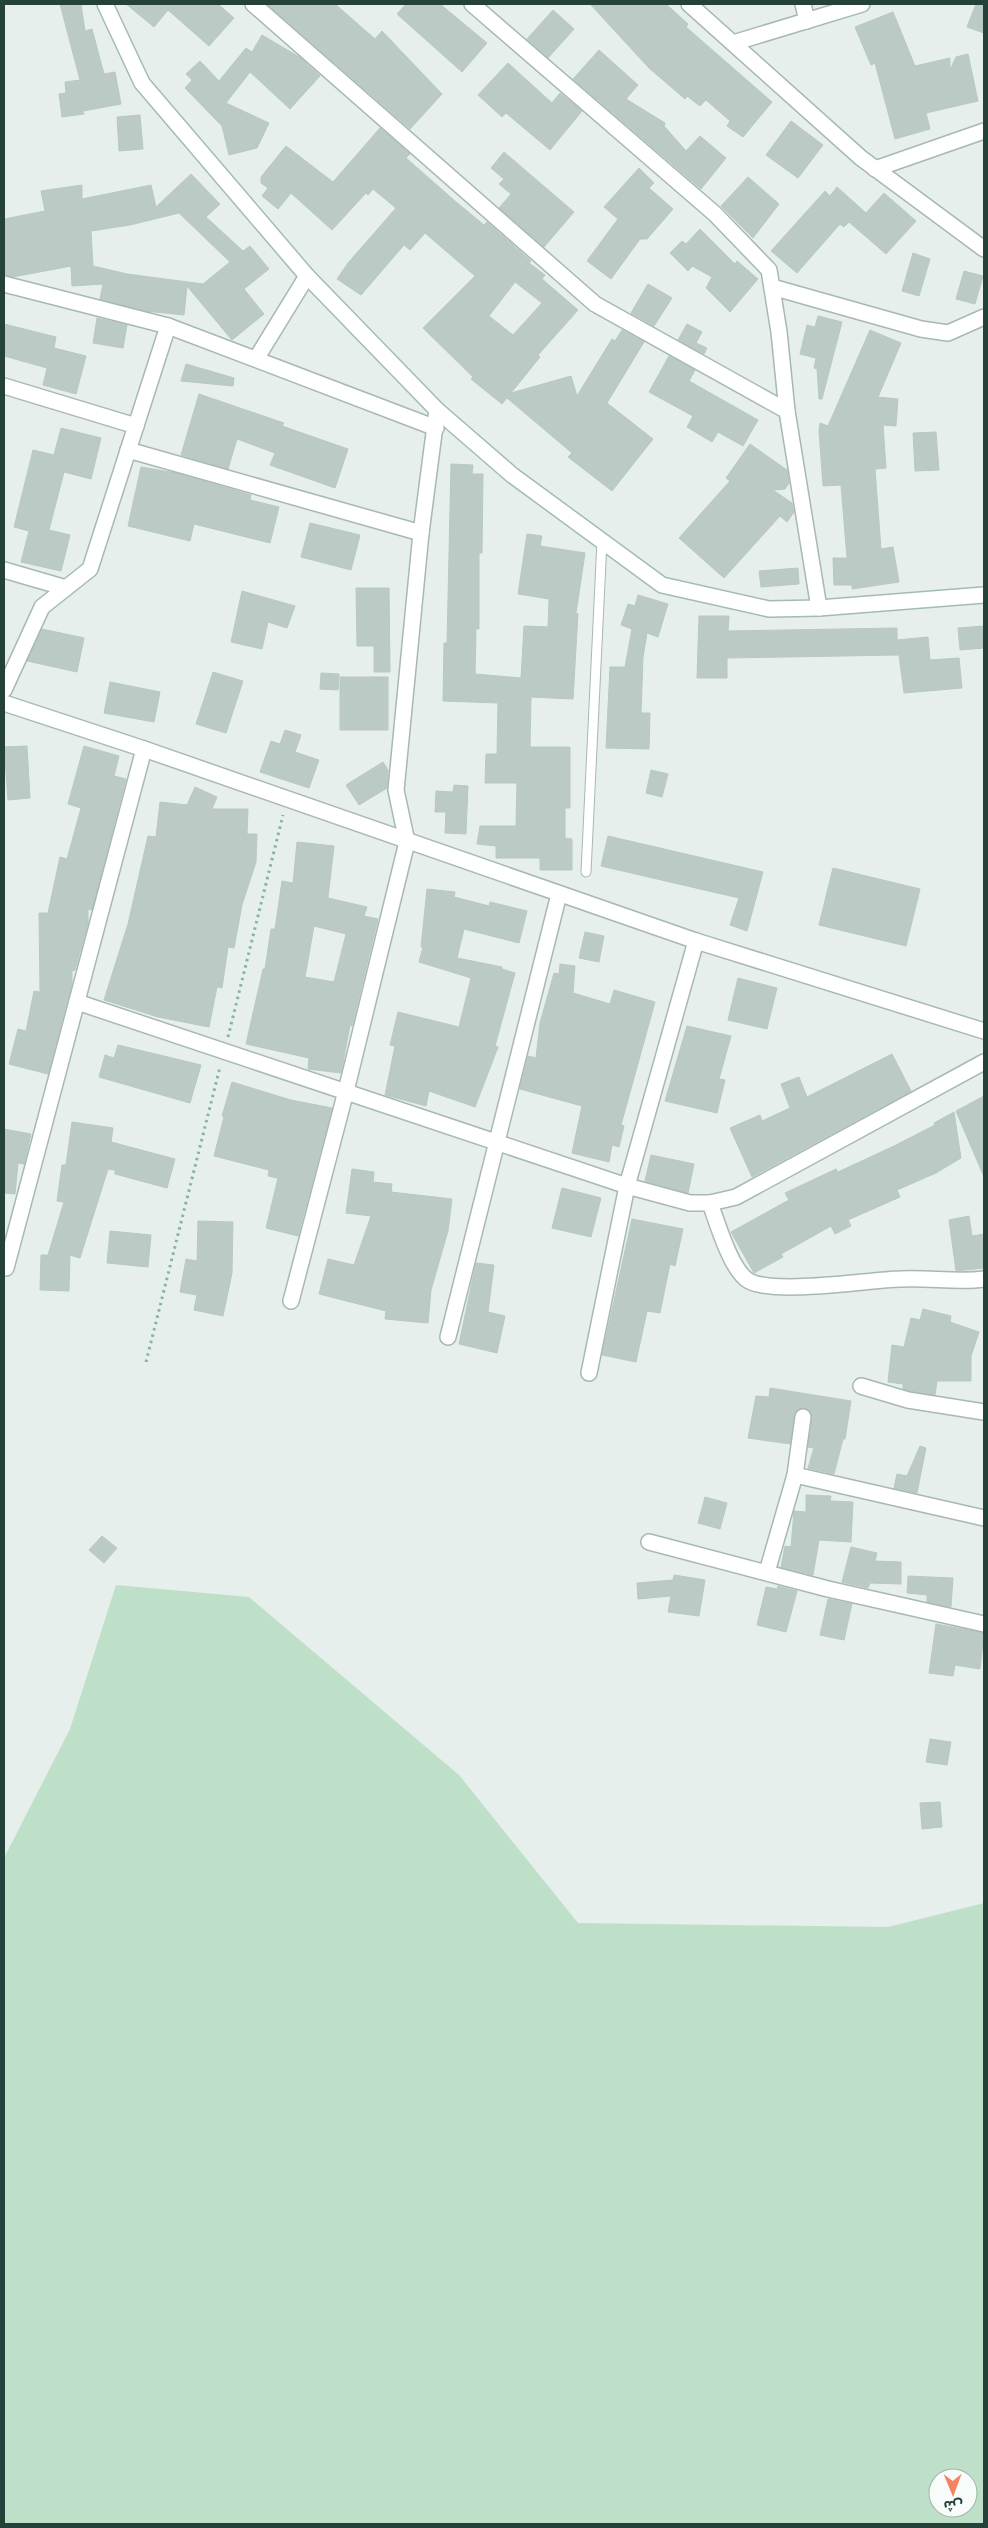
<svg xmlns="http://www.w3.org/2000/svg" width="988" height="2528" font-family="Montserrat,'Noto Sans Arabic',sans-serif">
<rect width="100%" height="100%" fill="#e6efeb"/>
<!-- green -->
<path fill="#bfe0c8" fill-rule="evenodd" d="M 116,1585 L 249,1597 L 459,1775 L 578,1923 L 888,1927 L 984,1903 L 984,2524 L 4,2524 L 4,1858 L 70,1729 ZM 938,2478 L 968,2478 L 968,2508 L 938,2508 Z"/>
<!-- building -->
<g fill="#bbcac4" stroke="#b8c9c2" fill-rule="evenodd">
<polygon points="60,4 81,4 85,31 92,29 104,74 115,72 121,104 83,111 84,114 62,117 59,94 66,93 65,82 80,80"/>
<polygon points="126,4 218,4 234,18 209,46 168,10 154,27"/>
<polygon points="267,4 335,4 375,39 382,31 442,94 410,129"/>
<polygon points="406,4 440,4 487,43 462,72 397,14"/>
<polygon points="590,4 666,4 688,24 686,27 772,102 743,137 727,126 730,121 706,100 700,106 687,96 685,99 649,68"/>
<polygon points="976,4 984,4 984,33 967,27"/>
<polygon points="553,10 574,29 548,58 527,39"/>
<polygon points="893,12 915,66 950,58 950,70 956,57 968,54 978,101 926,113 930,129 895,139 875,63 871,65 855,27"/>
<polygon points="262,35 301,58 320,76 290,109 250,72 226,103 269,123 257,148 229,155 222,126 185,88 192,80 186,74 200,61 219,81 246,48 252,52"/>
<polygon points="599,50 638,85 626,99 665,123 664,126 686,151 700,136 726,158 701,189 573,79"/>
<polygon points="508,63 552,103 560,93 582,111 550,150 506,113 502,117 478,95"/>
<polygon points="140,115 143,149 119,151 117,117"/>
<polygon points="791,121 823,145 798,178 766,155"/>
<path d="M 380,128 L 410,154 L 406,158 L 455,201 L 484,225 L 487,222 L 531,261 L 529,263 L 545,275 L 542,279 L 578,310 L 538,355 L 540,357 L 511,393 L 571,376 L 577,396 L 612,339 L 615,341 L 622,330 L 644,342 L 607,403 L 653,439 L 612,491 L 568,457 L 572,453 L 507,398 L 502,404 L 471,379 L 473,377 L 423,328 L 475,276 L 425,233 L 410,250 L 404,245 L 361,295 L 337,279 L 348,263 L 396,208 L 373,189 L 368,195 L 366,193 L 332,230 L 291,193 L 278,209 L 262,196 L 268,188 L 261,183 L 261,177 L 286,146 L 333,182 ZM 515,282 L 542,303 L 513,335 L 489,316 Z"/>
<polygon points="504,152 574,212 544,247 499,208 511,194 499,184 504,179 491,168"/>
<polygon points="639,168 654,183 649,188 673,209 647,239 640,239 611,279 587,261 618,219 604,207"/>
<path d="M 191,174 L 220,204 L 206,217 L 243,251 L 250,246 L 269,269 L 244,289 L 264,314 L 232,340 L 187,286 L 184,315 L 145,311 L 100,299 L 103,284 L 72,286 L 71,266 L 13,277 L 4,275 L 4,219 L 45,211 L 41,191 L 82,185 L 82,199 L 151,185 L 156,207 ZM 179,213 L 230,262 L 203,284 L 127,274 L 93,266 L 91,231 L 130,225 Z"/>
<polygon points="748,177 779,204 753,238 721,206"/>
<polygon points="837,187 866,213 884,193 916,221 886,254 849,222 844,227 840,224 797,273 771,251 825,191 830,196"/>
<polygon points="700,229 735,264 737,261 758,279 730,312 706,288 712,277 692,266 688,271 670,253 682,241 686,244"/>
<polygon points="913,253 930,259 919,296 902,291"/>
<polygon points="964,271 983,276 975,304 956,299"/>
<polygon points="648,284 672,298 654,326 631,313"/>
<polygon points="818,316 842,322 822,399 819,399 817,369 814,368 816,358 800,354 807,325 815,327"/>
<polygon points="97,318 127,325 123,348 93,343"/>
<polygon points="4,324 56,337 54,348 86,356 76,394 43,385 47,368 4,356"/>
<polygon points="687,324 702,332 696,343 707,348 704,354 678,340"/>
<polygon points="870,330 901,343 878,397 898,399 896,426 883,425 886,468 875,469 881,549 893,547 899,582 852,589 852,585 834,585 833,558 847,558 841,485 823,486 819,431 820,423 828,426"/>
<polygon points="669,356 695,370 689,381 758,420 743,446 718,432 712,442 687,427 693,416 649,392"/>
<polygon points="186,364 234,378 233,386 181,381"/>
<polygon points="199,394 284,423 282,426 348,449 335,488 270,465 275,453 237,439 228,469 181,455"/>
<polygon points="61,428 101,438 91,479 64,472 49,530 70,535 61,571 21,562 29,531 14,527 33,450 54,455"/>
<polygon points="936,432 939,470 915,471 913,433"/>
<polygon points="750,444 787,470 789,483 785,489 773,490 792,503 794,512 787,522 780,516 724,578 679,538 730,481 726,478"/>
<polygon points="451,464 473,465 472,474 483,474 482,553 479,553 479,629 476,629 475,674 521,678 524,626 548,627 549,599 518,594 527,534 542,536 540,546 585,553 576,613 578,614 573,699 531,697 530,747 570,747 570,808 565,808 565,838 572,839 572,870 540,870 540,858 496,858 496,846 477,844 480,826 516,826 517,783 485,783 486,754 497,754 498,703 443,701 444,643 447,643"/>
<polygon points="141,467 176,473 251,495 250,500 279,507 270,543 194,524 190,541 128,526"/>
<polygon points="310,523 360,535 351,570 301,557"/>
<polygon points="798,568 799,584 761,587 759,571"/>
<polygon points="356,588 389,588 390,672 374,672 374,646 357,646"/>
<polygon points="242,591 295,606 287,628 268,622 262,649 231,642"/>
<polygon points="638,595 668,604 658,637 647,633 643,657 641,713 650,713 649,749 606,748 610,667 625,667 632,629 621,625 628,604 635,606"/>
<polygon points="699,616 729,616 728,631 897,628 897,640 928,637 930,660 959,658 962,688 904,693 899,655 727,658 727,678 697,678"/>
<polygon points="984,626 984,648 960,650 958,628"/>
<polygon points="42,629 84,638 77,672 27,661"/>
<polygon points="213,672 243,681 226,733 196,724"/>
<polygon points="321,673 339,674 338,690 320,689"/>
<rect x="340" y="677" width="48" height="53"/>
<polygon points="110,682 160,692 154,722 104,713"/>
<polygon points="285,730 301,735 295,752 319,760 309,788 260,772 271,741 280,744"/>
<polygon points="27,746 30,798 8,800 4,747"/>
<polygon points="84,746 119,756 114,776 126,779 92,910 88,909 88,923 75,970 72,971 72,983 48,1074 9,1064 18,1029 26,1031 34,991 40,992 39,913 48,913 60,857 67,859 81,808 68,804"/>
<polygon points="383,762 388,770 387,788 359,805 346,785"/>
<polygon points="651,770 668,774 662,797 646,793"/>
<polygon points="454,785 468,786 466,834 445,833 446,812 435,812 436,791 453,792"/>
<polygon points="195,787 217,797 212,809 248,809 247,834 257,834 256,862 242,905 234,948 228,947 222,988 217,987 209,1027 158,1017 104,1000 128,924 148,836 156,837 160,802 187,805"/>
<polygon points="608,836 763,872 747,931 730,925 739,898 601,866"/>
<path d="M 297,842 L 334,846 L 328,898 L 367,907 L 364,916 L 378,919 L 352,1026 L 350,1025 L 341,1073 L 308,1069 L 309,1058 L 246,1044 L 263,969 L 265,969 L 271,929 L 275,929 L 282,881 L 293,883 ZM 314,926 L 346,934 L 334,982 L 305,977 Z"/>
<polygon points="833,868 920,889 906,946 819,925"/>
<polygon points="427,889 455,892 454,897 489,906 490,902 527,911 519,943 464,929 457,958 502,967 502,969 515,973 495,1046 498,1047 475,1107 429,1091 426,1106 385,1095 395,1046 390,1045 398,1012 459,1027 471,978 419,962 423,947 421,947"/>
<polygon points="585,932 604,936 599,962 579,958"/>
<polygon points="560,964 575,966 573,993 610,1004 614,990 655,1002 621,1125 624,1126 619,1147 612,1145 609,1162 572,1153 582,1106 520,1089 528,1056 536,1058 540,1023 554,973 559,974"/>
<polygon points="738,978 777,988 767,1029 728,1020"/>
<polygon points="687,1026 731,1036 719,1079 725,1080 717,1113 665,1101"/>
<polygon points="118,1045 201,1065 190,1103 99,1077 105,1055 114,1058"/>
<polygon points="892,1054 911,1091 752,1177 730,1128 760,1115 762,1121 790,1108 781,1084 799,1077 807,1097"/>
<polygon points="232,1082 291,1100 332,1108 298,1236 266,1228 278,1178 268,1176 269,1170 214,1156 224,1117 222,1116"/>
<polygon points="984,1096 984,1177 956,1111"/>
<polygon points="954,1112 961,1158 936,1173 897,1190 900,1197 848,1220 851,1226 835,1234 831,1226 781,1254 783,1257 754,1273 731,1232 789,1200 785,1193 836,1169 838,1172 894,1146 935,1125 934,1123"/>
<polygon points="72,1122 113,1128 111,1142 175,1159 167,1188 115,1174 115,1170 108,1169 80,1258 70,1255 69,1291 40,1290 41,1255 48,1255 64,1202 57,1201 62,1165 66,1165"/>
<polygon points="4,1129 31,1134 24,1164 18,1163 15,1194 4,1193"/>
<polygon points="651,1155 694,1164 688,1193 645,1181"/>
<polygon points="352,1169 374,1172 373,1182 392,1184 391,1192 452,1199 448,1231 431,1290 428,1323 385,1319 386,1311 319,1294 328,1259 354,1265 371,1216 346,1213"/>
<polygon points="562,1188 601,1198 591,1237 552,1228"/>
<polygon points="969,1216 972,1236 984,1234 984,1268 956,1271 949,1220"/>
<polygon points="632,1219 683,1229 675,1266 670,1264 660,1313 647,1311 636,1362 602,1355"/>
<polygon points="198,1221 233,1222 232,1273 223,1316 194,1310 197,1295 180,1292 186,1259 197,1261"/>
<polygon points="110,1231 151,1235 148,1267 107,1263"/>
<polygon points="476,1263 494,1265 488,1312 505,1316 497,1353 459,1344"/>
<polygon points="923,1309 951,1316 950,1322 979,1332 971,1356 971,1381 937,1381 935,1395 910,1391 903,1389 903,1384 888,1382 892,1345 904,1347 911,1318 920,1320"/>
<polygon points="770,1388 851,1401 845,1439 843,1439 834,1474 808,1468 814,1448 808,1447 812,1418 809,1410 805,1408 799,1409 794,1415 790,1444 748,1438 756,1396 769,1397"/>
<polygon points="920,1446 926,1448 917,1493 894,1488 897,1474 907,1476"/>
<polygon points="806,1495 831,1496 830,1501 853,1502 851,1542 819,1540 813,1575 781,1567 785,1546 791,1547 794,1511 806,1512"/>
<polygon points="705,1497 727,1503 720,1529 698,1523"/>
<polygon points="102,1536 117,1548 104,1563 89,1550"/>
<polygon points="851,1547 877,1553 875,1561 901,1562 901,1584 870,1583 868,1588 842,1582"/>
<polygon points="674,1575 705,1580 699,1616 668,1612 671,1596 638,1599 637,1583 673,1580"/>
<polygon points="908,1576 953,1578 951,1607 927,1602 927,1595 907,1593"/>
<polygon points="778,1586 797,1591 786,1632 757,1625 766,1587 777,1589"/>
<polygon points="828,1599 852,1604 844,1640 820,1635"/>
<polygon points="936,1624 984,1633 980,1669 955,1665 953,1676 929,1673"/>
<polygon points="930,1739 951,1742 947,1765 926,1762"/>
<polygon points="940,1802 942,1827 922,1829 920,1803"/>
</g>
<g fill="none" stroke-linecap="round" stroke-linejoin="round">
<defs>
<polyline id="lane" points="586,872 602,541"/>
<g id="street">
<polyline points="253,4 595,304 787,411"/>
<polyline points="472,4 715,214 769,270 779,332 787,411 819,608"/>
<polyline points="689,4 861,158 984,249"/>
<polyline points="803,4 807,21"/>
<polyline points="733,43 862,4"/>
<polyline points="875,169 984,131"/>
<polyline points="4,284 168,326 436,428"/>
<polyline points="772,287 921,329 948,333 984,317"/>
<polyline points="256,359 307,276"/>
<polyline points="4,386 136,426"/>
<polyline points="128,450 421,533"/>
<polyline points="4,570 66,588"/>
<polyline points="4,690 42,607 90,569 168,326"/>
<polyline points="4,703 144,749 696,941 984,1031"/>
<polyline points="77,1002 627,1186 690,1203 710,1203 736,1197 984,1062"/>
<path d="M 710,1203 C 717,1222 731,1271 749,1281 C 775,1295 867,1280 900,1279 C 928,1277 957,1283 984,1279"/>
<polyline points="6,1268 144,749"/>
<polyline points="291,1301 346,1091 407,842 396,790 421,533 437,410"/>
<polyline points="448,1337 559,894"/>
<polyline points="589,1373 627,1186 696,941"/>
<polyline points="861,1386 908,1400 984,1412"/>
<polyline points="795,1475 803,1417"/>
<polyline points="649,1542 828,1589 984,1624"/>
<polyline points="767,1572 795,1475 984,1518"/>
</g>
<polyline id="secondary" points="105,4 142,83 307,276 437,410 512,475 662,585 769,609 819,608 984,595"/>
</defs>
<!-- lane casing -->
<use href="#lane" stroke="#a8b8b2" stroke-width="11"/>
<!-- street casing -->
<use href="#street" stroke="#a8b8b2" stroke-width="18"/>
<!-- secondary casing -->
<use href="#secondary" stroke="#a4bbb3" stroke-width="18"/>
<!-- path -->
<g stroke="#86b3a5" stroke-width="3" stroke-dasharray="2.5 4" stroke-linecap="butt">
<polyline points="228,1037 283,815"/>
<polyline points="146,1362 220,1067"/>
</g>
<!-- lane -->
<use href="#lane" stroke="#fff" stroke-width="9"/>
<!-- street -->
<use href="#street" stroke="#fff" stroke-width="15"/>
<!-- secondary -->
<use href="#secondary" stroke="#fff" stroke-width="15"/>
</g>
<!-- border -->
<rect width="988" height="2528" fill="none" stroke="#24423a" stroke-width="10"/>
<!-- north arrow -->
<g transform="translate(953 2493) rotate(179)"><circle r="24" fill="#f7fbf9" stroke="#a3b1ad"/>
<path d="M0-4L9 19L0 12L-9 19Z" fill="#f4845f"/>
<text y="-8" font-size="14" font-weight="bold" text-anchor="middle" fill="#24423a">ش</text>
</g>
</svg>
